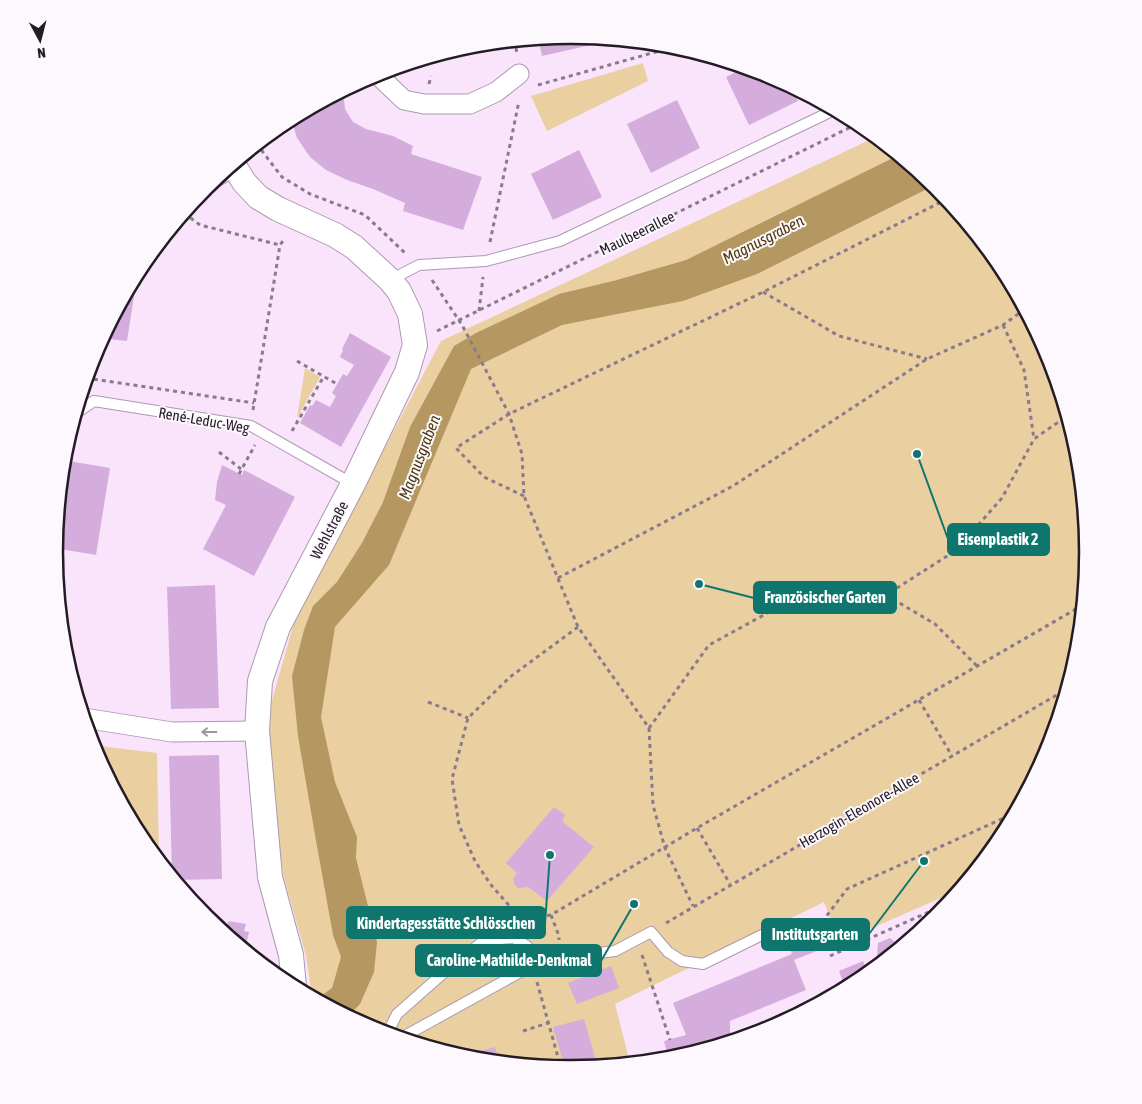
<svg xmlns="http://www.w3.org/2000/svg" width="1142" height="1104" font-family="'Asap Condensed',sans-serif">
<rect width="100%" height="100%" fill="#f9e4fc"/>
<!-- green -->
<g fill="#eacfa1">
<polygon points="643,63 648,81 547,131 531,96"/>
<polygon points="876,137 937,187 1001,265 1049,354 1078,451 1088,552 1078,653 1049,750 1001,839 959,890 840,942 824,902 615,1004 630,1063 571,1069 470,1059 373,1030 312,997 306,956 283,874 262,735 296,616 441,341"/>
<polygon points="305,368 320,377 297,418"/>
<polygon points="92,745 157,753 159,861 141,839"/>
</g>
<!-- water -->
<polygon fill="#b59761" points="899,155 935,185 757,274 683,301 562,325 471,369 389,565 335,627 321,717 335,782 357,837 356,858 377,942 374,972 360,1004 348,1016 317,999 332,988 341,957 333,935 315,835 298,736 292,676 304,630 313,606 337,582 362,543 383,502 410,427 454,346 476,333 559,294 617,280 686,260"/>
<!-- building -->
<g fill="#d5addd">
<polygon points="571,35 594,37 595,44 542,56 538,38"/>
<polygon points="746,67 769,74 791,86 798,101 749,125 726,77"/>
<polygon points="343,91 345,109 353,122 366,129 393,136 413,146 411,154 482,177 463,230 403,211 405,203 373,189 347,180 326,170 310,157 297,138 291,118"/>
<polygon points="677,100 700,148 651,173 627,124"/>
<polygon points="579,150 602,197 553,220 531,174"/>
<polygon points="138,271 127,341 109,339 109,342 100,341"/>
<polygon points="350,333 391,357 341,447 300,423 310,405 312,406 316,400 330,407 336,396 332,393 343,374 347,376 354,365 340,357 343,350 342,349"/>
<polygon points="63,460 110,468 96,555 54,548"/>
<polygon points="222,465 242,475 244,470 295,497 254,576 203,549 226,505 215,500 217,482"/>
<polygon points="215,585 219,708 171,709 167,587"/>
<polygon points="219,755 222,879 174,880 172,877 169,756"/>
<polygon points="554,807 565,815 562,821 594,847 547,901 528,887 518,888 515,885 513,879 517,873 506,863"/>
<polygon points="210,921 228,925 228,921 246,924 244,931 249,932 245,950"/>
<polygon points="807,923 819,950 794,960 806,990 730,1021 730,1038 725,1039 726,1043 674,1058 672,1052 667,1053 664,1041 686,1035 673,1003 792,954 783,932"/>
<polygon points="890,938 901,947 883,961 877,957 878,943"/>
<polygon points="863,961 868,974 862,978 844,985 839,971"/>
<polygon points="611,966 619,988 577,1004 568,983"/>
<polygon points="584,1019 597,1064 582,1068 565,1068 553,1027"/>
<polygon points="495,1047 499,1062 470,1059 461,1056"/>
</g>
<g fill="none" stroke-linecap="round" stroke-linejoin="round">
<defs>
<g id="service">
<polyline points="201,191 236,170"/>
<polyline points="390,280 419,265 486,261 560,241 828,113"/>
<polyline points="75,414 94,401 251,426 353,484"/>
<polyline points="387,1034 397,1014 448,969 485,940 514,938 527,946 533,965"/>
<polyline points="401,1038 533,965 558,958 615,951 651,932 668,952 682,961 703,964 768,932"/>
</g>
<g id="minor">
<polyline points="380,72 382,79 404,100 424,104 470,104 496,92 519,74"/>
<polyline points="84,718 172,732 257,731"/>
</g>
<polyline id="tertiary" points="233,164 244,182 258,197 278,209 335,235 354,247 390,280 399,291 410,314 415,345 407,372 353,484 278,627 260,681 257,731 270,877 291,955 294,987"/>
</defs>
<!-- service casing -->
<use href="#service" stroke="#ac99b0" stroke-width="12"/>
<!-- minor casing -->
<use href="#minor" stroke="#ac99b0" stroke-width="21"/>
<!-- tertiary casing -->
<use href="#tertiary" stroke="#ac99b0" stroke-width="26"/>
<!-- path -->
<g stroke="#897b8b" stroke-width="3" stroke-dasharray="4 4" stroke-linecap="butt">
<polyline points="515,40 517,55"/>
<polyline points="663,44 664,50"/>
<polyline points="429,84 431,76"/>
<polyline points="538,85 677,46"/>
<polyline points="260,142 262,151 282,177 310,194 365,215 405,253"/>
<polyline points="184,213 200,225 280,245"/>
<polyline points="490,242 519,101"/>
<polyline points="432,280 462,325 509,414 522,454 524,496 578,627 649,728 653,805 665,848 693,906"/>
<polyline points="763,292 839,336 927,359"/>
<polyline points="479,311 483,277"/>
<polyline points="1003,325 1024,370 1034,439"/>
<polyline points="437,331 859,123"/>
<polyline points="297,361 337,384"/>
<polyline points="86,378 254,403"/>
<polyline points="253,410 280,245 285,238"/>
<polyline points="292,431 324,376"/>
<polyline points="219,452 241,469"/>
<polyline points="239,474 255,445"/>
<polyline points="524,496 484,477 456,448 509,414 763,292 947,199"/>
<polyline points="558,578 733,486 927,359 1003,325 1025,309"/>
<polyline points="886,595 935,624 977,666"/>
<polyline points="578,627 510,677 468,718 452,779 459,825 475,861 491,885 520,918 551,915 697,828 1083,605"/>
<polyline points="919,700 952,756"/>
<polyline points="428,702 468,718"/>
<polyline points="649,728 709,645 793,599 886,595 955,551 1002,498 1034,439 1067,416"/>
<polyline points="697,828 730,884"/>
<polyline points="551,915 559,936 559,940"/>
<polyline points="822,922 847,889 1015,813"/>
<polyline points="666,923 1067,689"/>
<polyline points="427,945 436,956"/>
<polyline points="642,955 670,1040"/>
<polyline points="830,956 949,903"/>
<polyline points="537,982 561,1068"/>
<polyline points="523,1031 548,1023"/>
</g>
<!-- service -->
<use href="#service" stroke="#fff" stroke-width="10"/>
<!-- minor -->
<use href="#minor" stroke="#fff" stroke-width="19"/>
<!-- tertiary -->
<use href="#tertiary" stroke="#fff" stroke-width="24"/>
</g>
<!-- one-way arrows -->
<defs><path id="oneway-shaft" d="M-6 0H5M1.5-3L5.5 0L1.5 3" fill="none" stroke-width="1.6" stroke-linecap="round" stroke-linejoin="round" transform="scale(1.25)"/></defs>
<use stroke="#9c999d" href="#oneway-shaft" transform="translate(209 732) rotate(180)"/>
<g text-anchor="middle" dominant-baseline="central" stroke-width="4" stroke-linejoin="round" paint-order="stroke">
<!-- street labels -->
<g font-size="15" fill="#241c25" stroke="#fcf8fd">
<text transform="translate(637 233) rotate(-26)">Maulbeerallee</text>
<text transform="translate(204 420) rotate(10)">René-Leduc-Weg</text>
<text transform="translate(329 530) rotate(-62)">Wehlstraße</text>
<text transform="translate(859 810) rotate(-30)">Herzogin-Eleonore-Allee</text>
</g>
<!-- water labels -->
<g font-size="16" font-style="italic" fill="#4f390c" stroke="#fcf8fd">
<text transform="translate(763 239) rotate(-27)">Magnusgraben</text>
<text transform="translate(419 457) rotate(-69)">Magnusgraben</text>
</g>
</g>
<!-- crop -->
<path d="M0 0H1142V1104H0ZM63 552a508 508 0 1 1 1016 0a508 508 0 1 1-1016 0Z" fill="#fcf8fd" fill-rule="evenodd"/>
<path fill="none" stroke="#241c25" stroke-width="2.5" d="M63 552a508 508 0 1 1 1016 0a508 508 0 1 1-1016 0Z"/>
<!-- callouts -->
<path fill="none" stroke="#0f766e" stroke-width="2" d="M917 454L948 539M699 584L754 598M550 855L545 923M924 861L869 934M634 904L601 961"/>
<g fill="#0f766e" stroke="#fcf8fd" stroke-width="2">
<circle cx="917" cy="454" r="5"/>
<circle cx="699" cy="584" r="5"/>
<circle cx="550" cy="855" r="5"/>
<circle cx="924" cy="861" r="5"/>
<circle cx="634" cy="904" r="5"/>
</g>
<g fill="#0f766e" stroke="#0f766e" stroke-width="2">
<rect x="948" y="524" width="101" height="31" rx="5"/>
<rect x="754" y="582" width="142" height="31" rx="5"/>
<rect x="347" y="907" width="198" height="31" rx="5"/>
<rect x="762" y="919" width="107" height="31" rx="5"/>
<rect x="416" y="945" width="185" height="31" rx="5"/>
</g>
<g font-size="16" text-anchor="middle" font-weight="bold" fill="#fff">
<text x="998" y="545">Eisenplastik 2</text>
<text x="825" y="603">Französischer Garten</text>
<text x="446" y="929">Kindertagesstätte Schlösschen</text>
<text x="815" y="940">Institutsgarten</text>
<text x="509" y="966">Caroline-Mathilde-Denkmal</text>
</g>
<!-- north arrow -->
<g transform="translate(40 40) rotate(173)" stroke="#fcf8fd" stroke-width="4" paint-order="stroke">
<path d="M0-4L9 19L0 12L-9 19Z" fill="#241c25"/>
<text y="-8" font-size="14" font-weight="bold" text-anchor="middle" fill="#241c25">N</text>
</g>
</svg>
